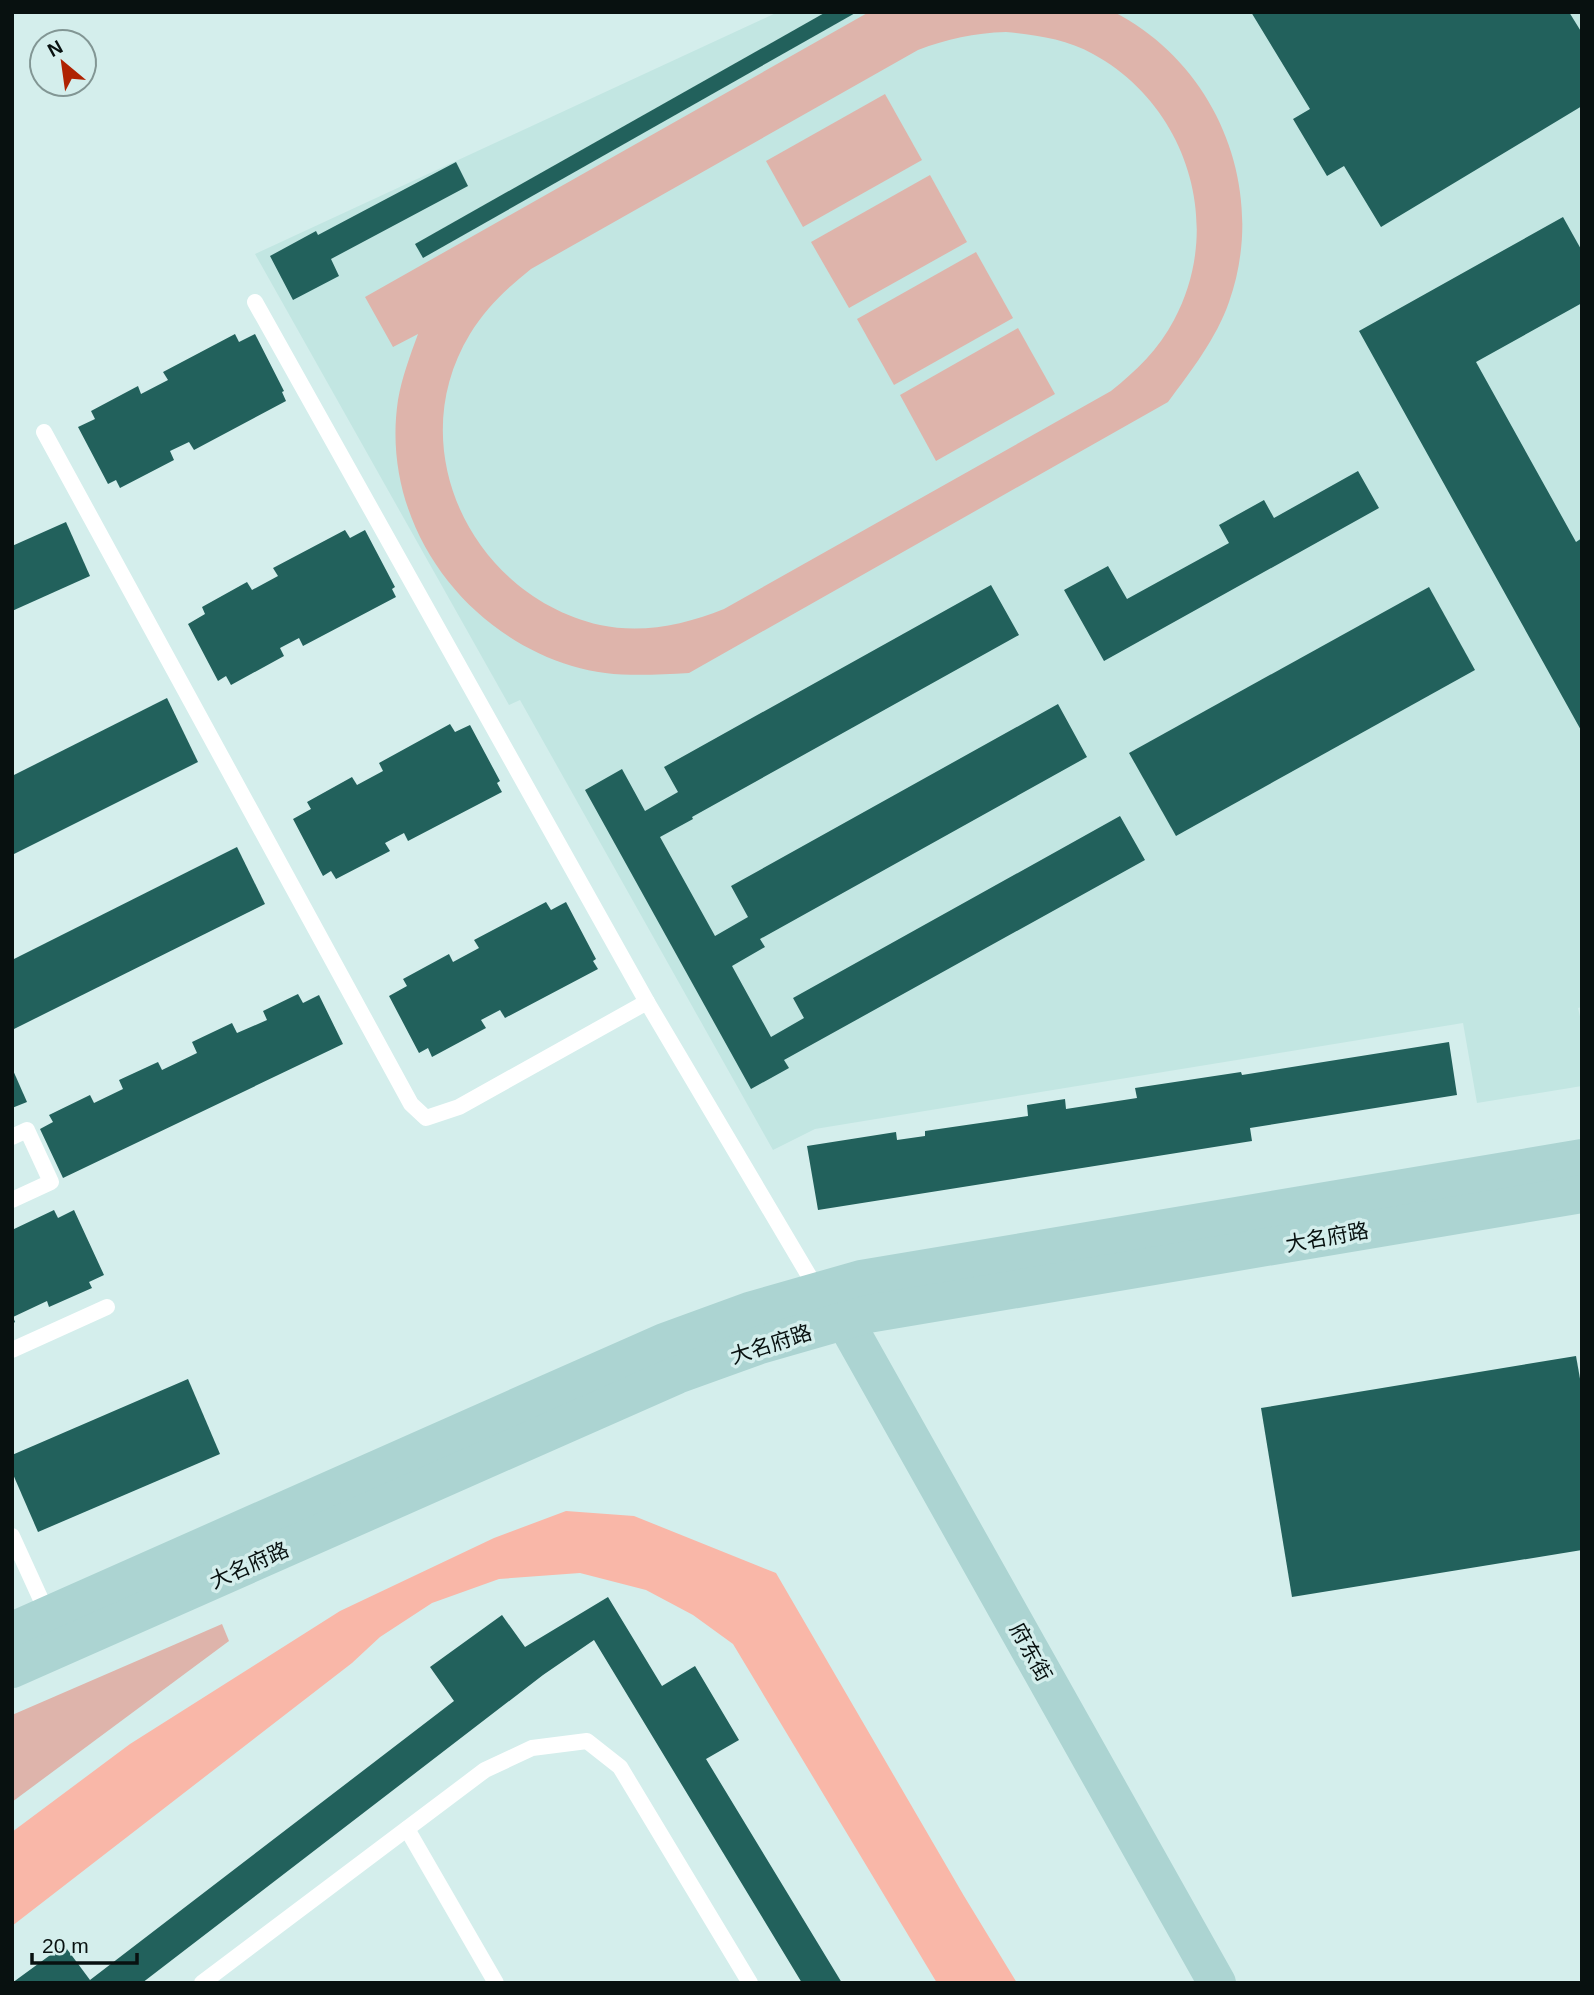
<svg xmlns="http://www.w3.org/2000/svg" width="1594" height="1995" font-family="Arial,'Noto Sans SC',sans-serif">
<rect width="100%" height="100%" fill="#d4eeec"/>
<!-- built -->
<polygon fill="#c2e6e2" points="778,12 1582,12 1582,1007 1578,1008 1582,1025 1582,1086 1477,1103 1463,1023 815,1129 773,1150 520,700 509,705 255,254"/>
<!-- green -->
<g fill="#deb4ab" fill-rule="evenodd">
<path d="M 869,12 L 1114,12 C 1219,66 1268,192 1229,302 C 1216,339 1191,371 1168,402 L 689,673 C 649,675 610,678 572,666 C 460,632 380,519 398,400 C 402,377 410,356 418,334 L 393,347 L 365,297 ZM 1006,32 C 1036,35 1066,39 1093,54 C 1187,105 1225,225 1174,320 C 1159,349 1136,371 1111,391 L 724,609 C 684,625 642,634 600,625 C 473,596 400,449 470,334 C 486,308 507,288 531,269 L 918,50 C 947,39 974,33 1006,32 Z"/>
<polygon points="885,94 922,160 803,227 766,161"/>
<polygon points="930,175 967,242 849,308 811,242"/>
<polygon points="976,252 1013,318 894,385 857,319"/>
<polygon points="1018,328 1055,394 936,461 900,395"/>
<polygon points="222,1624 229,1641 12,1802 12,1715"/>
</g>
<!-- water -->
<polygon fill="#f9b7a8" points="566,1511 634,1516 776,1573 964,1896 1017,1983 937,1983 733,1644 693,1615 646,1590 580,1573 499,1579 432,1603 380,1637 352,1663 12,1926 12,1832 130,1744 340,1611 494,1538"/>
<!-- building -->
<g fill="#22615c">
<polygon points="826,12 857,12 423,258 415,244"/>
<polygon points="1251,12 1569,12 1582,33 1582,106 1381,227 1344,166 1327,176 1293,119 1310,109"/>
<polygon points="456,162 468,186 331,259 339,276 293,300 270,256 316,231 318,235"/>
<polygon points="1563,217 1582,251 1582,303 1476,362 1576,542 1582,538 1582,732 1359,331"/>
<polygon points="235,334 239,342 255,334 284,391 282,392 286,401 194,450 189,442 170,451 174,460 120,488 116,480 108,484 78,427 95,419 91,411 138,386 141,394 168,380 163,372"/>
<polygon points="1358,471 1379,508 1104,661 1064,590 1108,566 1127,599 1229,543 1219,525 1264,500 1274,518"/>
<polygon points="66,522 90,576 12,611 12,546"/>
<polygon points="345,530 350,538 365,530 395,587 392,589 396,597 303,646 299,638 280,648 284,656 231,685 226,676 218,681 188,624 205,614 202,607 247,582 252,590 278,576 273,568"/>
<polygon points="991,585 1019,635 692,817 693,819 660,837 715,936 748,917 731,886 1058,704 1087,757 760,939 765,947 732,966 771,1037 804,1018 793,998 1120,816 1145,860 784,1060 789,1068 751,1089 585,790 622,769 645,811 678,792 664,767"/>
<polygon points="1429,587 1475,670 1176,836 1129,753"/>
<polygon points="167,698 198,762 12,855 12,776"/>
<polygon points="450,724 455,732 470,725 500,781 497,783 502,792 408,841 404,833 385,843 390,851 336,879 331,871 323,876 293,819 311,809 307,802 352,777 357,785 383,771 379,763"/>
<polygon points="237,847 265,904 12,1030 12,960"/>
<polygon points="546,902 551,910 566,902 596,959 593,961 598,969 505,1018 500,1010 481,1020 486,1028 432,1057 428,1048 419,1053 389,996 407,986 403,979 449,954 453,962 479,948 474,940"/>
<polygon points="298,994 303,1003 319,995 343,1044 63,1178 40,1129 53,1122 49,1115 90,1095 94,1103 123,1089 119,1080 158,1062 162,1070 197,1053 192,1042 232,1023 237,1033 267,1020 263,1011"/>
<polygon points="1449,1042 1457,1095 1250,1128 1252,1141 818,1210 807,1146 896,1132 897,1140 925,1136 925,1131 1028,1116 1027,1105 1065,1099 1066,1109 1137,1098 1135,1088 1241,1072 1242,1075"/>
<polygon points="12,1068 27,1102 12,1108"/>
<polygon points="54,1210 58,1218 74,1210 104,1275 89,1282 92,1288 49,1307 47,1301 13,1317 15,1322 12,1324 12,1230"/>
<polygon points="1576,1356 1582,1390 1582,1550 1292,1597 1261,1408"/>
<polygon points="188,1379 220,1454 38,1532 12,1472 12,1455"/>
<polygon points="608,1597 662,1686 695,1666 739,1740 706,1759 842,1983 802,1983 594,1640 543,1675 142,1983 12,1983 64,1945 90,1980 454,1701 430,1667 502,1615 525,1647"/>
</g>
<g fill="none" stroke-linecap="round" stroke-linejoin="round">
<!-- lane -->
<g stroke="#fff" stroke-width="16">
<polyline points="255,302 647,1002 818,1291"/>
<polyline points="44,432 411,1104 426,1118 459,1107 647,1002"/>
<polyline points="12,1137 27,1130 51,1182 12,1200"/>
<polyline points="12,1350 107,1307"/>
<polyline points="12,1536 48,1615"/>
<polyline points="407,1829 496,1983"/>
<polyline points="202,1983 485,1770 532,1748 587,1741 620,1767 750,1983"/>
</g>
<!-- secondary -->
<g stroke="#acd4d2" stroke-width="38">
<polyline points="845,1321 1217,1983"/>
<polyline points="12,1631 664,1342 749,1311 861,1279 1582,1158"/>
<polyline points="12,1669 677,1375 760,1345 868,1314 1582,1194"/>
</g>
</g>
<g text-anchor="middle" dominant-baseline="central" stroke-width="7" stroke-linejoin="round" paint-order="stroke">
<!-- street labels -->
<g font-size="21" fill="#081110" stroke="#d4eeec">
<text transform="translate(1327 1237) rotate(-10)">大名府路</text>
<text transform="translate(771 1344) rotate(-18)">大名府路</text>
<text transform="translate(249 1565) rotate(-24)">大名府路</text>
<text transform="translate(1031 1652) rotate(61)">府东街</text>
</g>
</g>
<!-- border -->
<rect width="1594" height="1995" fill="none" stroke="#081110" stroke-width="28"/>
<!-- north arrow -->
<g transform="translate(63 63) rotate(331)"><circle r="33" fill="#d4eeec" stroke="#829694" stroke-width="2"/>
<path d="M0-5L12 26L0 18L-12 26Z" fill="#af2202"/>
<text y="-10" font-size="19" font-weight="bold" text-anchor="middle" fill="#081110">N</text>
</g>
<!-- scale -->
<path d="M32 1953v10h105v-10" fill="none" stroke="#081110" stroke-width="3.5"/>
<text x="42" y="1953" font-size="21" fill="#081110" stroke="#d4eeec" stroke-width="5" paint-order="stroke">20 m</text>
</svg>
